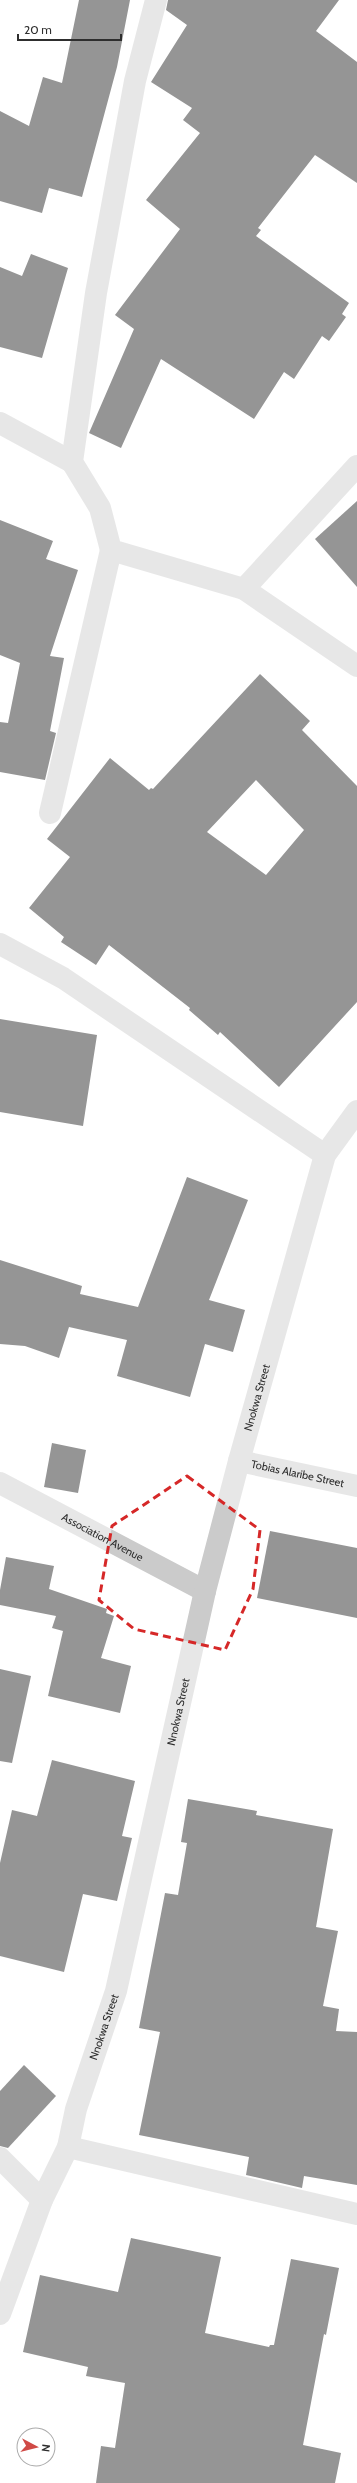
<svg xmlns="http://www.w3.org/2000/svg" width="357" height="2483" font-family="Cabin,sans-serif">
<rect width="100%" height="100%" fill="#fff"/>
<!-- building -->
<g fill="#151515" fill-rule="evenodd">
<polygon points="79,0 130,0 117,67 82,197 49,188 42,213 0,201 0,111 29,126 43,77 62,83"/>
<polygon points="168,0 339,0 316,31 357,62 357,183 315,155 258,228 261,230 256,236 349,303 342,314 346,317 329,341 322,336 294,379 284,372 254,419 161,359 121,448 89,433 134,329 115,315 180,229 146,200 200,133 183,120 192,108 151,82 187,25 166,10"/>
<polygon points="31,254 68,268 42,358 0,347 0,267 22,276"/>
<polygon points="357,501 357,587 315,539"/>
<polygon points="0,520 53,541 46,559 78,570 50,656 64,658 50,731 56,733 45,780 0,772 0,722 8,723 20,663 0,655"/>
<path d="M 260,674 L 310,721 L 302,730 L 357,786 L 357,1002 L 279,1087 L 220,1032 L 218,1035 L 189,1010 L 190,1008 L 109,945 L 96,965 L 61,942 L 64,937 L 29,908 L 70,857 L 47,839 L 110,758 L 149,790 L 151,788 L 153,789 ZM 256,780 L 304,830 L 266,875 L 207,832 Z"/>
<polygon points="0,1019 97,1035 83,1126 0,1112"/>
<polygon points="187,1177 248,1200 209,1300 245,1310 233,1352 205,1344 190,1397 117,1376 127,1340 69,1327 59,1358 25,1346 0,1344 0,1260 82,1286 80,1294 138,1307"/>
<polygon points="52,1443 86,1450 78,1493 44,1487"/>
<polygon points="270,1531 357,1548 357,1618 257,1598"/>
<polygon points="6,1557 54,1566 49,1589 107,1609 106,1613 114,1616 101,1658 131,1666 120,1713 48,1696 63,1631 52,1628 56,1616 0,1605 0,1590"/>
<polygon points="0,1669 31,1676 12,1763 0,1761"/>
<polygon points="52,1760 135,1781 122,1836 132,1838 117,1901 83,1894 64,1972 0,1956 0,1863 12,1810 37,1816"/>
<polygon points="188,1799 257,1811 256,1815 333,1829 316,1927 338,1931 323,2006 339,2009 336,2031 357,2032 357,2185 304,2176 302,2188 246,2175 249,2157 139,2135 160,2032 139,2028 165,1893 178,1895 187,1843 181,1842"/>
<polygon points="24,2065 56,2096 8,2148 0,2146 0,2091"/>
<polygon points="131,2238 221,2257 205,2333 269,2347 270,2345 274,2345 291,2259 339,2268 326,2335 324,2334 303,2445 341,2453 335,2483 96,2483 101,2446 115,2448 125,2383 86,2376 88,2367 23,2352 40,2275 118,2292"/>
</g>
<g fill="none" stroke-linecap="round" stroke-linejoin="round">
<!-- minor -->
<g stroke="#cbcbcb" stroke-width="22">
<polyline points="156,0 135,81 96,293 72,462 100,508 111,550 244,589"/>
<polyline points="0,423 72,462"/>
<polyline points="357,466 244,589 357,666"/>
<polyline points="50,813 111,550"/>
<polyline points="0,944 63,978 325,1155"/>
<path id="s1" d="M 239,1461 L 357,1486"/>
<path id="s2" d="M 0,1483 L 205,1591"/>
<polyline points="68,2147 357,2214"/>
<polyline points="0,2158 42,2200"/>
<path id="s3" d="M 0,2314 L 42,2200 L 68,2147 L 76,2109 L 116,1991 L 205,1591 L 239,1461 L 325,1155 L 357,1111"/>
</g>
</g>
<!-- marked area -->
<path d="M0 0H357V2483H0ZM 187,1476 L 260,1530 L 253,1589 L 225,1650 L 134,1629 L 99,1600 L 112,1526 Z" fill="#fff" fill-opacity=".55" fill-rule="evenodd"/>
<path fill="none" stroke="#d62828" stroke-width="3" stroke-dasharray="8 5" stroke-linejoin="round" d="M 187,1476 L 260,1530 L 253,1589 L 225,1650 L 134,1629 L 99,1600 L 112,1526 Z"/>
<g text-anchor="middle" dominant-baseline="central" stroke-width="4" stroke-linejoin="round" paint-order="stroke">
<!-- street labels -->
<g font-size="11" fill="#2e2e2e" stroke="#fff">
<text stroke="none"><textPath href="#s3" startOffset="954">Nnokwa Street</textPath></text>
<text stroke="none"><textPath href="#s1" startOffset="60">Tobias Alaribe Street</textPath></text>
<text stroke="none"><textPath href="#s2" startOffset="116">Association Avenue</textPath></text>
<text stroke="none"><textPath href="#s3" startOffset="630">Nnokwa Street</textPath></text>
<text stroke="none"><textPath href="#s3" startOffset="306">Nnokwa Street</textPath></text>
</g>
</g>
<!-- north arrow -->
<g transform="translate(36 2447) rotate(97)"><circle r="19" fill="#ffffff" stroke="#ababab"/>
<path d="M0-3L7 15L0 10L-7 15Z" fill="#d04a46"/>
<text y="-6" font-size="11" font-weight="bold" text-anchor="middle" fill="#2e2e2e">N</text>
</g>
<!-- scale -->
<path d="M18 34v6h103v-6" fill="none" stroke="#2e2e2e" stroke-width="2"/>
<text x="24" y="34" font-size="12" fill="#2e2e2e" stroke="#ffffff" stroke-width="3" paint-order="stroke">20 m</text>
</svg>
